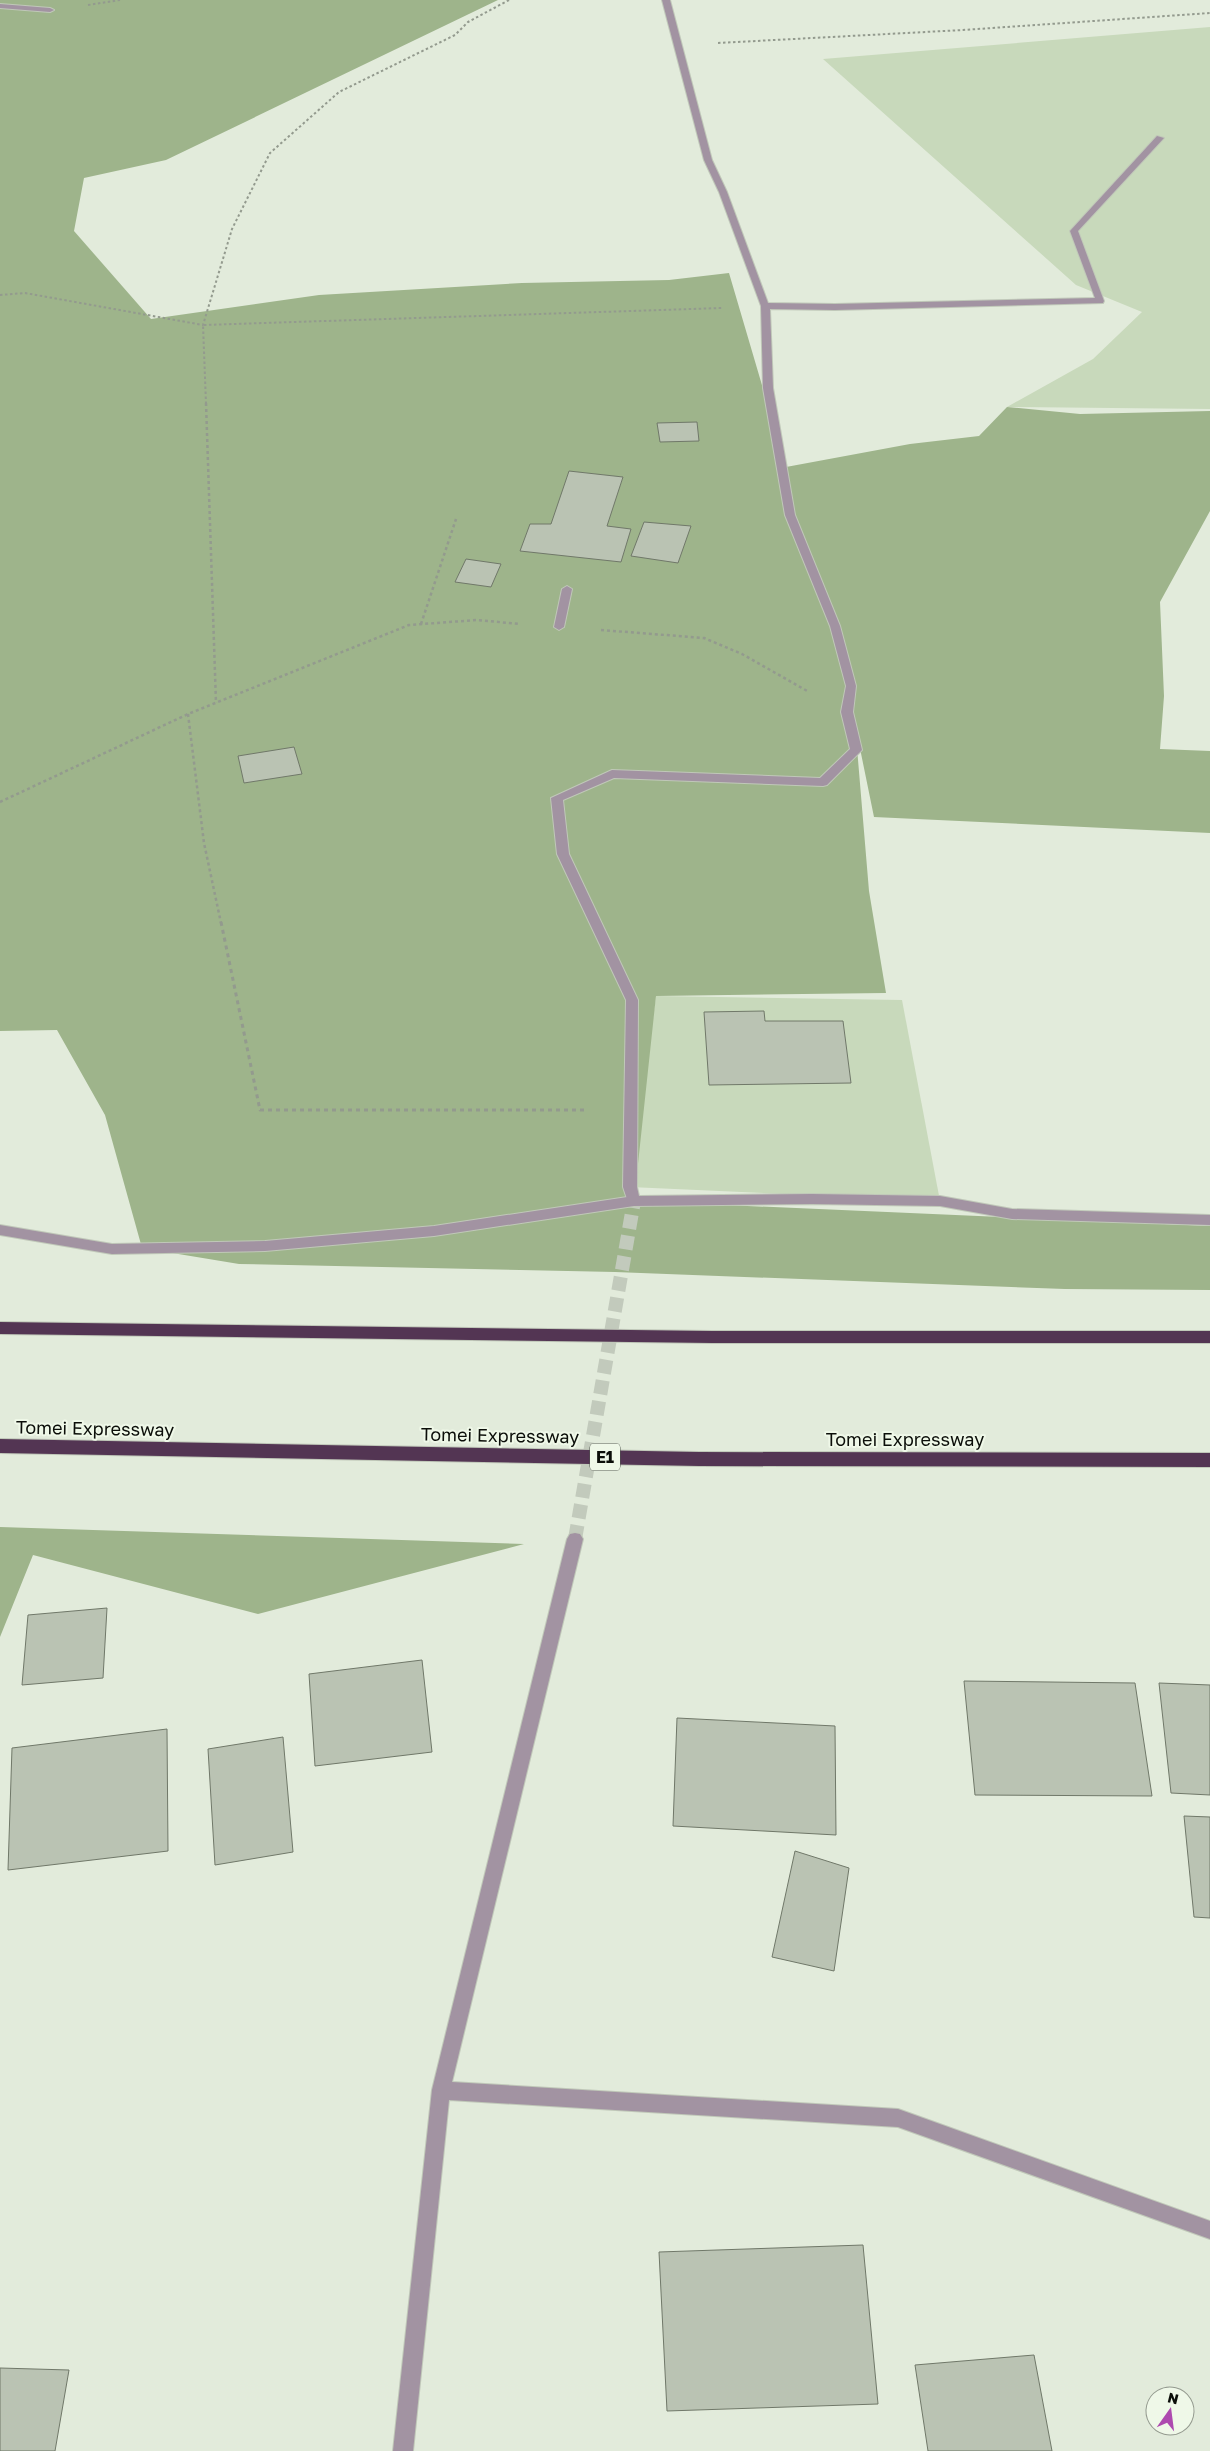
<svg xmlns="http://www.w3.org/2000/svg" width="1210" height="2451" font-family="'Golos Text',sans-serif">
<rect width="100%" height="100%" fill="#e2ebdb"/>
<!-- green -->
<g fill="#c8d9bb">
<polygon points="1210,27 1210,409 1007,407 1093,359 1142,312 1076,285 823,59"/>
<polygon points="656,996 902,1000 940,1201 630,1187"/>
</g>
<!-- forest -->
<g fill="#9eb48b">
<polygon points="0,0 498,0 166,160 84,178 74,231 151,319 319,295 522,283 669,280 729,273 786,467 910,444 979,436 1007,407 1080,414 1210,411 1210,511 1160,602 1164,696 1160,749 1210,751 1210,833 874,817 855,724 869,891 886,993 656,996 634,1201 1210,1226 1210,1290 1065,1289 615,1272 239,1264 142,1248 105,1115 57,1030 0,1031"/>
<polygon points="0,1527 524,1544 258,1614 33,1555 0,1637"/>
</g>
<!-- building -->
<g fill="#bac3b3" stroke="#707869">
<polygon points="697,422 699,441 660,442 657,423"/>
<polygon points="569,471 623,477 607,526 631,529 621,562 520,551 530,524 551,524"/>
<polygon points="644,522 691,526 678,563 631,556"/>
<polygon points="466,559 501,564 491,587 455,582"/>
<polygon points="294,747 302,774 244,783 238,756"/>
<polygon points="764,1011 765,1021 843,1021 851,1083 709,1085 704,1012"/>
<polygon points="107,1608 103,1678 22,1685 28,1615"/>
<polygon points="422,1660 432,1752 315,1766 309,1674"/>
<polygon points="964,1681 1135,1683 1152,1796 975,1795"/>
<polygon points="1159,1683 1210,1685 1210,1795 1171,1793"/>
<polygon points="677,1718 835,1726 836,1835 673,1826"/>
<polygon points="167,1729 168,1851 8,1870 12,1748"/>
<polygon points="283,1737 293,1852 215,1865 208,1749"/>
<polygon points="1184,1816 1210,1817 1210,1918 1194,1917"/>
<polygon points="795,1851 849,1868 834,1971 772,1957"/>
<polygon points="863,2245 878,2404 667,2411 659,2252"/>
<polygon points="1034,2355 1052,2451 928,2451 915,2365"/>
<polygon points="0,2368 69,2370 55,2451 0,2451"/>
</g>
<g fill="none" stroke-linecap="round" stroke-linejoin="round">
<!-- minor-tunnel -->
<polyline stroke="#c2cabc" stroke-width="14" stroke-dasharray="14 7" stroke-linecap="butt" points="575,1539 634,1201"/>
<defs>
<g id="service">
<polygon points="567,586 572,589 564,627 559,630 554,627 562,589"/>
<polygon points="634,1196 641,1201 634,1206 434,1236 265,1251 112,1254 0,1235 0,1225 112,1244 265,1241 434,1226"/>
</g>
<g id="minor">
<polygon points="662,0 670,0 712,160 727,192 768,303 835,304 1095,298 1070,231 1157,136 1164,138 1078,231 1104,301 1103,303 835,310 770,309 773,388 795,515 840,626 856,686 853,712 862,750 827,785 823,786 614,778 563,800 569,854 638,1000 637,1187 639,1196 812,1194 940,1196 1012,1209 1210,1215 1210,1225 1012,1219 940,1206 812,1204 634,1206 629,1205 623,1187 626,1000 557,854 551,798 612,770 820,778 850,749 841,712 846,686 830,626 785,515 763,388 761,306 719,192 704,160"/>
<polygon points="0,4 50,8 54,10 50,12 0,8"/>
<polygon points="575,1533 580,1534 583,1539 452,2082 898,2109 1210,2221 1210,2239 898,2127 449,2100 413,2451 393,2451 432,2090 567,1539 570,1534"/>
</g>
<g id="motorway">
<polygon points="0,1322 712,1331 1210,1331 1210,1343 712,1343 0,1334"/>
<polygon points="0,1439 699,1452 1210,1453 1210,1467 699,1466 0,1453"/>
</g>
</defs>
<!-- service casing -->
<use href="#service" stroke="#c0c8b9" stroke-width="2"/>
<!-- minor casing -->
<use href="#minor" stroke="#c0c8b9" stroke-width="2"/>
<!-- motorway casing -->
<use href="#motorway" stroke="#c0c8b9" stroke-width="2"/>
<!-- path-far2 -->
<g stroke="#939a8e" stroke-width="2" stroke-dasharray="2.5 2.5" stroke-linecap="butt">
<polyline points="88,5 120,0"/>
<polyline points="718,43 963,30 1210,13"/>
<polyline points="0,295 25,293 203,325 232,229 270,153 339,92 455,35 468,22 509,0"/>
<polyline points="206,404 203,325 722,308"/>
</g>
<!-- path-far1 -->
<g stroke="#939a8e" stroke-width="2.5" stroke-dasharray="3 3" stroke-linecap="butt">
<polyline points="206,403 216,703"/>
<polyline points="421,624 456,519"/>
<polyline points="601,630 704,638 742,654 809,692"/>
<polyline points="188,714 204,843 221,923"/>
<polyline points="0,802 188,714 409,625 477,620 520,624"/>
</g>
<!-- path -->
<polyline stroke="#939a8e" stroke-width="3" stroke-dasharray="4 4" stroke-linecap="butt" points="221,922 260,1110 587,1110"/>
<!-- service -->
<use href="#service" fill="#a293a2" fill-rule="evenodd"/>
<!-- minor -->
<use href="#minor" fill="#a293a2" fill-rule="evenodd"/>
<!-- motorway -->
<use href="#motorway" fill="#533553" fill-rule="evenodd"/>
</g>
<g text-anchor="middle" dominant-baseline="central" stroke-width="4" stroke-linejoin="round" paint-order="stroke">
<!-- shield labels -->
<rect fill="#eff8e8" stroke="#4f544c" stroke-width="1" x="590" y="1443.5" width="30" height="27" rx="4"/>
<g font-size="16" font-weight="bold" fill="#0b0e09">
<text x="605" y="1457">E1</text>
</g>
<!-- street labels -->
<g font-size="18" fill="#0b0e09" stroke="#eff8e8">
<text transform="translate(95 1428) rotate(1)">Tomei Expressway</text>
<text transform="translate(500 1435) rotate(1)">Tomei Expressway</text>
<text x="905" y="1439">Tomei Expressway</text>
</g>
</g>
<!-- north arrow -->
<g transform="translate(1170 2411) rotate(14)"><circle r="24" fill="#eff8e8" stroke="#949a8f"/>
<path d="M0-4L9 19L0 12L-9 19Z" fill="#ad49af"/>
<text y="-8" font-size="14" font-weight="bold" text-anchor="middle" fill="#0b0e09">N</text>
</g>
</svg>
